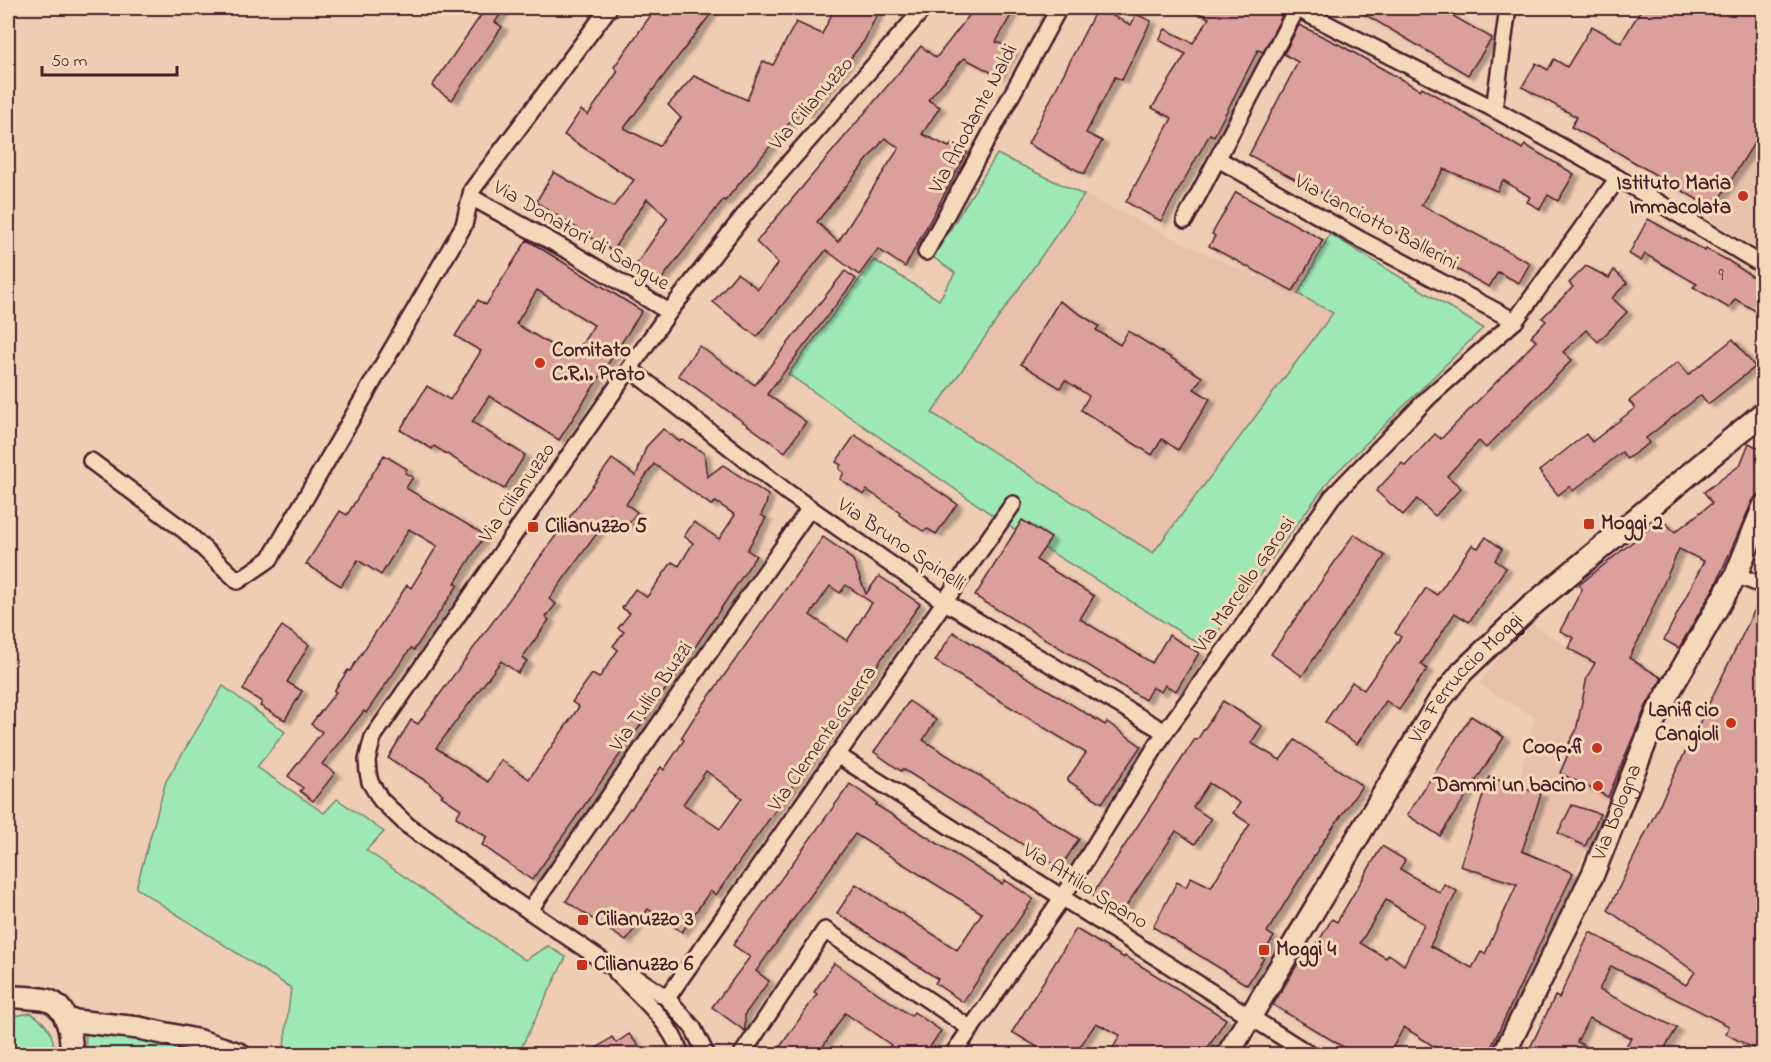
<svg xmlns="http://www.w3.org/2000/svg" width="1771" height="1062" font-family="'Indie Flower',sans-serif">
<defs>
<filter id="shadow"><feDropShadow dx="6" dy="3.5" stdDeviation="1.5" flood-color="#0004"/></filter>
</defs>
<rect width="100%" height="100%" fill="#eecdb4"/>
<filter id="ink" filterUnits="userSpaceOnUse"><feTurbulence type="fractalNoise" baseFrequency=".0167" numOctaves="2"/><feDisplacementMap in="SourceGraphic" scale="12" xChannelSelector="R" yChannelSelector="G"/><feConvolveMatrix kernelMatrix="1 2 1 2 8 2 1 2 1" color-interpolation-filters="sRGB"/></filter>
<g filter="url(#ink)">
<!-- built -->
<g fill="#e8c0ac">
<polygon points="1763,127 1763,253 1710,219"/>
<polygon points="1084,195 1232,266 1298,294 1334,313 1153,554 932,413"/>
<polygon points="1526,620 1656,704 1572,879 1527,853 1544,794 1518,784 1535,717 1479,684"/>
</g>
<!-- green -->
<g fill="#9ee8b6" stroke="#748470" stroke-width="1.5">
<polygon points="997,154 1084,195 932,413 1153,553 1333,313 1298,294 1330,234 1483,328 1331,478 1206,648 1007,525 788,374 874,260 939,300 955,273 933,257"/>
<polygon points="223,686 285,732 257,767 324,813 337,799 384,832 366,850 525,960 548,946 566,957 518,1054 283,1054 291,988 136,888 166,781"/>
<path d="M 31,1013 C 47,1023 55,1035 54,1054 L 8,1054 L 8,1017 Z"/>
<polygon points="86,1031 172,1041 211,1054 85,1054"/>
</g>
<!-- building -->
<g fill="#daa09b" stroke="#4a1f2b" stroke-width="1.5" fill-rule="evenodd" filter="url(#shadow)">
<polygon points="486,8 505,8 495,22 502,27 452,100 432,86"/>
<polygon points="656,8 704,8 710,15 624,128 659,146 681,118 668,105 694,76 747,100 763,61 773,65 796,22 822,34 835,8 880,8 864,41 807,113 800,110 725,201 723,200 657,285 633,269 668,218 647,199 612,251 536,202 554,172 613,207 634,180 564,135 581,110 588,115 618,71 614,67"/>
<path d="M 975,8 L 1015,8 L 996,42 L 1013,49 L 998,76 L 964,58 L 928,100 L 940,107 L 922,134 L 949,147 L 953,143 L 967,152 L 905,267 L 878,249 L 859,275 L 826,250 L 757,337 L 713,302 L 737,273 L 758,289 L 778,263 L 756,242 L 921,46 L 936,58 ZM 885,138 L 899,148 L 838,242 L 817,222 Z"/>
<polygon points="1097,8 1131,25 1136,14 1151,21 1122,80 1115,77 1086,133 1102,141 1084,174 1028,144"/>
<polygon points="1189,8 1267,8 1282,16 1263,52 1258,50 1214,136 1210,134 1161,221 1126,202 1172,118 1152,108 1186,54 1159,40 1165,29 1193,43 1209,18"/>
<polygon points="1354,8 1439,8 1492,38 1468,75"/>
<polygon points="1642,8 1764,8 1764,127 1713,209 1602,143 1571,127 1577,117 1522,87 1536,63 1548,70 1554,59 1567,67 1592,26 1621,43"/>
<polygon points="1299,25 1340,45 1420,90 1422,87 1522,149 1525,145 1574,174 1558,201 1548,195 1540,209 1527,202 1530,197 1503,180 1497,191 1444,169 1421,205 1530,263 1519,283 1498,272 1489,287 1427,253 1428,250 1392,230 1249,155 1298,62 1284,54"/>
<polygon points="1236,192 1323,240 1293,291 1209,246 1215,236 1212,234"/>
<polygon points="1648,219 1705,251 1706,249 1727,260 1764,284 1764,316 1735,299 1729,308 1693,287 1697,284 1645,254 1641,261 1629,254"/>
<path d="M 527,240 L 642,311 L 559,440 L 489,396 L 472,422 L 525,455 L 504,489 L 434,446 L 432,449 L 400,430 L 427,386 L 450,400 L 481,351 L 455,336 L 478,300 L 486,305 ZM 537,290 L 594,325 L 573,358 L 516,324 Z"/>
<polygon points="1586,266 1609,278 1614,270 1627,283 1612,298 1627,312 1598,342 1586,330 1563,352 1572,360 1486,448 1479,441 1447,476 1461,488 1435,516 1417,499 1403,515 1376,491 1402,463 1405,466 1435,434 1441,439 1536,341 1531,336 1546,321 1542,318 1573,287 1569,283"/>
<polygon points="845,271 856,279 767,394 806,422 785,452 678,375 699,346 755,385"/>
<polygon points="1059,301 1099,326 1096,330 1120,345 1128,331 1202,377 1194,389 1210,399 1178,450 1162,439 1152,455 1081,410 1089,396 1065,380 1060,388 1021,364"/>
<polygon points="1733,339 1755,367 1708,404 1701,395 1646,438 1649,443 1627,459 1622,452 1573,491 1570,486 1558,495 1539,471 1586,434 1592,442 1635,408 1629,401 1678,362 1688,375"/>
<path d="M 663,429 L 679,441 L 683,440 L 704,453 L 707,477 L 723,465 L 768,495 L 766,505 L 761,515 L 766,518 L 747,550 L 756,556 L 689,656 L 532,880 L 482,845 L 487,837 L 456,817 L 461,809 L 441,796 L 443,794 L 430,785 L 431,784 L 388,758 L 411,720 L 418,724 L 612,459 L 636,476 L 646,447 ZM 654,464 L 711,505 L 716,502 L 735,515 L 719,539 L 694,522 L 684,536 L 693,543 L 679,566 L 672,562 L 647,597 L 635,589 L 622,608 L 630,613 L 618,628 L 624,632 L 613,646 L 618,650 L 599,678 L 592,674 L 572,702 L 579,707 L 529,779 L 501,760 L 488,782 L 436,748 L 501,661 L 518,673 L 527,661 L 522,658 L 549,620 L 546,617 L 556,604 L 549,599 L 611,514 L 627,526 L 637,512 L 626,504 Z"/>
<polygon points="855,435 957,504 936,534 928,529 923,531 899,515 900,512 867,490 864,495 840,479 844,473 839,469 841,465 836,462"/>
<polygon points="1749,443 1764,451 1764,485 1759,495 1752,502 1715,586 1679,648 1664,640 1704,561 1679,549 1639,639 1629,658 1662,678 1646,706 1608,797 1560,773 1572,745 1569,743 1576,731 1587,677 1595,663 1568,648 1574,638 1560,631 1582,589 1579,585 1661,519 1675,532 1712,503 1704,492 1740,465"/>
<polygon points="384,455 407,469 405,473 413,477 406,488 485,535 455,583 458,585 414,650 411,648 366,713 364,711 322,764 335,773 313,801 300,791 303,788 288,776 322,732 311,724 336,692 334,691 348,670 350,671 407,585 411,588 437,546 409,529 381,575 358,560 341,586 306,564 340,511 347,515"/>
<polygon points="1022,520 1051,538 1036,560 1094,596 1080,619 1152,663 1169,635 1199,653 1176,691 1165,685 1161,692 1152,687 1145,700 975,596"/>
<polygon points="1354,534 1385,556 1302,676 1271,654"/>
<path d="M 823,537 L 847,554 L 846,555 L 853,560 L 866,594 L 879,576 L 920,604 L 716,895 L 710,891 L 682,932 L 648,909 L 626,941 L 566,901 L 630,808 L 631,809 L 661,767 L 664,770 L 684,740 L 681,738 L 693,719 ZM 846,585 L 872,603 L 847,641 L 810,615 L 830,586 L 840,593 ZM 706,771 L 742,798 L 720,829 L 683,804 Z"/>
<polygon points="1486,537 1502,549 1495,560 1506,568 1469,622 1455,613 1421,664 1427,669 1399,710 1386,701 1357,744 1325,722 1352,682 1364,690 1401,637 1395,633 1426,588 1437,595 1472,545 1478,548"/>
<polygon points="1762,595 1764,596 1764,840 1757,854 1764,858 1764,1054 1726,1034 1729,1026 1611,966 1599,990 1677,1028 1661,1054 1621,1054 1631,1038 1589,1018 1577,1042 1600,1054 1527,1054 1555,996 1559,998 1590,932 1686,985 1695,972 1608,910"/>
<polygon points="282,626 309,645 287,682 302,691 285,720 260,706 262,702 243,690 261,656"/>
<polygon points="953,632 1105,725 1107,722 1141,746 1102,803 1067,780 1086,753 935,661"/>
<polygon points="909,701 936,720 923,740 1079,839 1060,868 903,769 901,771 874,752"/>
<polygon points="1223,701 1262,726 1251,743 1280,760 1295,740 1362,786 1324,840 1267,932 1274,937 1261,956 1264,958 1247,985 1153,927 1177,882 1186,887 1191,877 1211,887 1250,824 1233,813 1240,803 1209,783 1193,807 1211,819 1195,844 1176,831 1121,914 1092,895 1195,739 1197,740"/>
<polygon points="1471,716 1504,737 1440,836 1407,815"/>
<path d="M 1489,777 L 1541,794 L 1522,851 L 1573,873 L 1488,1054 L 1434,1054 L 1438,1049 L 1404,1027 L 1389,1054 L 1355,1054 L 1273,1005 L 1300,960 L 1305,964 L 1332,919 L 1337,922 L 1382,846 L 1405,860 L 1400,869 L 1440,893 L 1444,884 L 1457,891 L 1430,946 L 1472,968 L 1481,952 L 1485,954 L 1517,884 L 1460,866 ZM 1386,900 L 1424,924 L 1404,965 L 1389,954 L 1386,958 L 1360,943 Z"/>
<polygon points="850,784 877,803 876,805 1002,884 1005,880 1033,899 963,1002 935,983 938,979 837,913 856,884 957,950 982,913 855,834 756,971 769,981 745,1014 745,1031 712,1007 750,957 733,945"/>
<polygon points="1572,805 1600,814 1585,846 1558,833"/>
<polygon points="1076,929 1124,958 1125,956 1226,1019 1204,1054 1110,1054 1120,1035 1096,1023 1075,1054 1049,1054 1012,1032"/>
<polygon points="834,963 911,1016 914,1012 941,1031 925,1054 885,1054 891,1045 845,1013 818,1054 775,1054 817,994 814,992"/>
<polygon points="629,1034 645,1054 589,1054 612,1037 616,1043"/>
</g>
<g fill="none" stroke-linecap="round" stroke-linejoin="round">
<defs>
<g id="street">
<polyline points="1296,8 1494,109 1618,178 1764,266"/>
<polyline points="1494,109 1508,8"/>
<polyline points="1218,159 1361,240 1515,321"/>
<polyline points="471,197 574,254 669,312"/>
<polyline points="1185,220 1297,8"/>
<polyline points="926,252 1059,8"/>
<polyline points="630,369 787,492 945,602 1165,732"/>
<polyline points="91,461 185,531 238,581 270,559 464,225 472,190 609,8"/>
<polyline points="1736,575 1764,586"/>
<polyline points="837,755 1309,1054"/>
<polyline points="529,911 810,508"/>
<path d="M 617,973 C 642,998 669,1020 681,1054"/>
<polyline points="667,998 1013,504"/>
<polyline points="706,1054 693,1028 667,998 637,978 609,965 507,896 407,825 381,800 370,782 368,772 367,760 373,737 669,312 752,205 924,8"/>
<polyline points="742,1054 825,930 971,1029"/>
<polyline points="953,1054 1062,898 1165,732 1241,628 1332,497 1429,397 1515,321 1618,178"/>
</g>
<g id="secondary">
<path d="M 8,996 C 20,998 35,997 47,1000 C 68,1006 72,1036 71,1054"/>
<polyline points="66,1020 139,1028 200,1041 239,1054"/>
<path id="s1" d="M 1228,1054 L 1439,701 L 1462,672 L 1530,607 L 1764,412"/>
<path id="s2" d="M 1504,1054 L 1593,874 L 1658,711 L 1736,575 L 1764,506"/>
</g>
</defs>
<!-- street casing -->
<use href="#street" stroke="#4a1f2b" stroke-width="20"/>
<!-- secondary casing -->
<use href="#secondary" stroke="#4a1f2b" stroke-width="26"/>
<!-- street -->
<use href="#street" stroke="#f3d8ba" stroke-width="15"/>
<!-- secondary -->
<use href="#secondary" stroke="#f3d8ba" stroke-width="21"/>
</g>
</g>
<!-- markers -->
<g fill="#c8321e" stroke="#f3d8ba" stroke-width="2">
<circle cx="1743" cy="196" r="6"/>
<circle cx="540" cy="363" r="6"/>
<rect x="1583" y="518" width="12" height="12" rx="3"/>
<rect x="527" y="521" width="12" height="12" rx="3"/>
<circle cx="1731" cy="723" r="6"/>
<circle cx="1597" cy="748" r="6"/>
<circle cx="1598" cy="786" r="6"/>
<rect x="577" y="914" width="12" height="12" rx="3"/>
<rect x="1258" y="944" width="12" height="12" rx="3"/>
<rect x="576" y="959" width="12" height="12" rx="3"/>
</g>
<g text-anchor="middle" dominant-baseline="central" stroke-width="6" stroke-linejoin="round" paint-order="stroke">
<!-- number labels -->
<g font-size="18" fill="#6e3f47">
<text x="1721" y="276">9</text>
</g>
<!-- street labels -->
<g font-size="21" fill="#4a1f2b" stroke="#f3d8ba">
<text transform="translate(812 104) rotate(-49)">Via Cilianuzzo</text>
<text transform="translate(974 119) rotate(-62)">Via Ariodante Naldi</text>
<text transform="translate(1376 223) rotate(28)">Via Lanciotto Ballerini</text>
<text transform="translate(581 236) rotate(30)">Via Donatori di Sangue</text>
<text transform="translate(518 493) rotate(-55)">Via Cilianuzzo</text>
<text transform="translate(901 545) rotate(34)">Via Bruno Spinelli</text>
<text transform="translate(1245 585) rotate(-55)">Via Marcello Garosi</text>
<text stroke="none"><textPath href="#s1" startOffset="446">Via Ferruccio Moggi</textPath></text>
<text transform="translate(652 697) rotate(-55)">Via Tullio Buzzi</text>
<text transform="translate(823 739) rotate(-55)">Via Clemente Guerra</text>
<text stroke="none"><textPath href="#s2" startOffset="267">Via Bologna</textPath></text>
<text transform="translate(1085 887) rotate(32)">Via Attilio Spano</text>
</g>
<!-- poi labels -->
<g font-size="21" font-weight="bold" fill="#4a1f2b" stroke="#f3d8ba" text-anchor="start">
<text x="1731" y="184" text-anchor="end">Istituto Maria<tspan x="1731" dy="24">Immacolata</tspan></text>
<text x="552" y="351">Comitato<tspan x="552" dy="24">C.R.I. Prato</tspan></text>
<text x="1601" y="524">Moggi 2</text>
<text x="545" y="527">Cilianuzzo 5</text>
<text x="1719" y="711" text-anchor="end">Lanificio<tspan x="1719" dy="24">Cangioli</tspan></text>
<text x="1585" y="748" text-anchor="end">Coop.fi</text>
<text x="1586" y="786" text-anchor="end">Dammi un bacino</text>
<text x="595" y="920">Cilianuzzo 3</text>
<text x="1276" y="950">Moggi 4</text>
<text x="594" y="965">Cilianuzzo 6</text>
</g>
</g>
<!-- margin -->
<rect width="1771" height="1062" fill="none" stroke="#f3d8ba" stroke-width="30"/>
<rect x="15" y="15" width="1741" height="1032" fill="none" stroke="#4a1f2b" stroke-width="2" filter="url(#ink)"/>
<!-- scale -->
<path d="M42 66v9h135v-9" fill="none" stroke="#4a1f2b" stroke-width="3"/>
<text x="51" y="66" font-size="18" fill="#4a1f2b" stroke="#f3d8ba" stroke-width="4.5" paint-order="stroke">50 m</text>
</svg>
